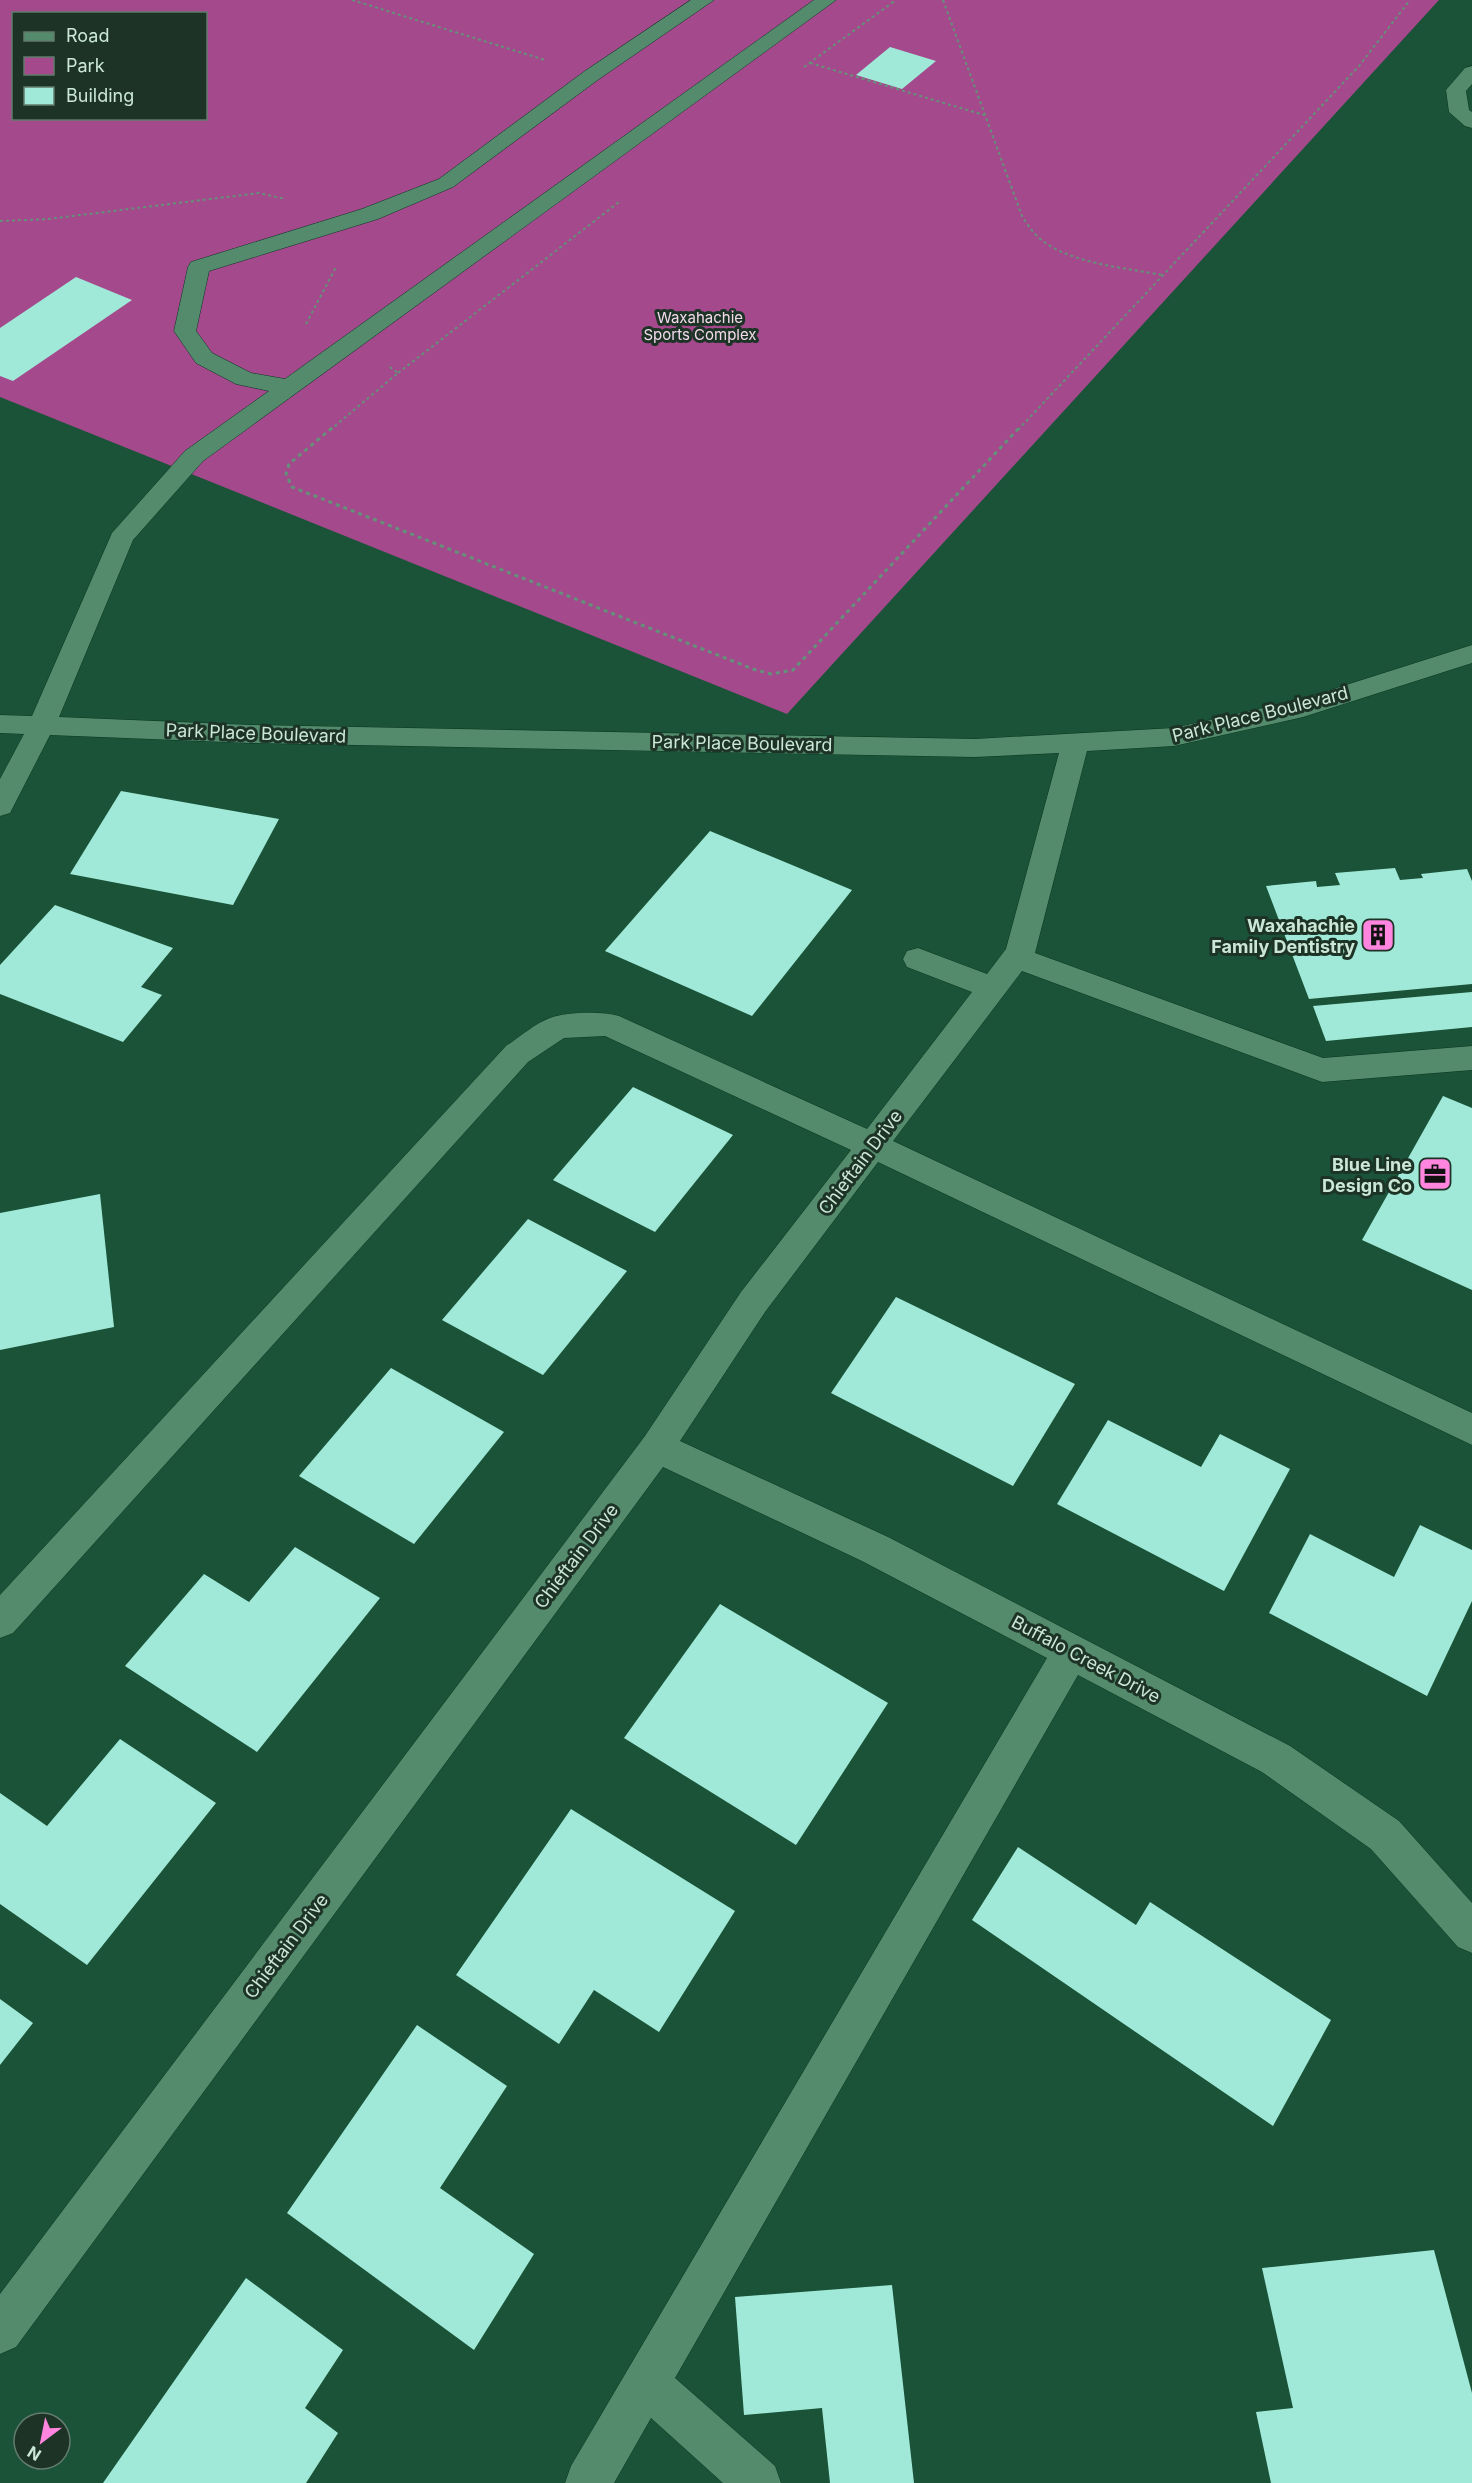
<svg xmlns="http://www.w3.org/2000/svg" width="1472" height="2483" font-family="Inter,sans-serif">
<rect width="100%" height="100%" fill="#1a5337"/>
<!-- green -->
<path fill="#a3498c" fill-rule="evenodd" d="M 0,0 L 1439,0 L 787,714 L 0,397 ZM 14,14 L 206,14 L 206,118 L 14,118 Z"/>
<!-- building -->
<g fill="#a0e9d8">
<polygon points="890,47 936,61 902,89 856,75"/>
<polygon points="76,277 132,300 13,381 0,376 0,328"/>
<polygon points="121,791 279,819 233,905 70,874"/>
<polygon points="710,831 852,890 752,1016 605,951"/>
<polygon points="1395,868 1400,880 1423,878 1421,874 1467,869 1472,881 1472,984 1309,999 1266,886 1316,881 1317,887 1340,885 1335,873"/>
<polygon points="55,905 173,948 141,987 162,995 123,1042 0,994 0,965"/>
<polygon points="1472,992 1472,1027 1326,1041 1313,1006"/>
<polygon points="633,1087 733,1135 655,1232 553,1180"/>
<polygon points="1443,1096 1472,1108 1472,1290 1362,1240"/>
<polygon points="100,1194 114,1327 0,1350 0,1213"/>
<polygon points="528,1219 627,1271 543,1375 442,1320"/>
<polygon points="896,1297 1075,1384 1013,1486 831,1393"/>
<polygon points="391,1368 504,1432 414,1544 299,1476"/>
<polygon points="1108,1420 1201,1467 1220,1434 1290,1469 1224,1591 1057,1504"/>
<polygon points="1420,1525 1472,1550 1472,1601 1427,1696 1269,1613 1310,1534 1394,1577"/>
<polygon points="295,1547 380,1598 257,1752 125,1666 204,1574 249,1602"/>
<polygon points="720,1604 888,1703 796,1845 624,1738"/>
<polygon points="120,1739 216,1803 87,1965 0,1904 0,1793 47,1826"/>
<polygon points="571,1809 735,1911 659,2032 594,1990 559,2044 456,1975"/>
<polygon points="1018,1847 1136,1925 1150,1902 1331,2020 1273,2126 972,1920"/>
<polygon points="0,1999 33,2023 0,2065"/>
<polygon points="417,2025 507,2086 440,2188 534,2254 474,2350 287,2213"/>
<polygon points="1434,2250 1472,2393 1472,2483 1271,2483 1256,2412 1293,2408 1262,2268"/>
<polygon points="246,2278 343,2350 305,2408 338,2433 306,2483 103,2483"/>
<polygon points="892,2285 914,2483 830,2483 822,2408 744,2415 735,2297"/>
</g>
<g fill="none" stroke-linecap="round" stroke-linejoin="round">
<defs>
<g id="minor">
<path d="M 691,0 L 714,0 L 599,79 L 453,187 L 378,219 L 209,271 L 196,331 L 212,353 L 251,373 L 285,379 L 814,0 L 836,0 L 203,461 L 133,540 L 59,717 L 251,725 L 975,739 L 1174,728 L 1299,700 L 1472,645 L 1472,663 L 1303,717 L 1174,746 L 1087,751 L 1035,953 L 1323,1058 L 1472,1046 L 1472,1070 L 1322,1082 L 1022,971 L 893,1141 L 1472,1413 L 1472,1445 L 878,1162 L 765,1312 L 680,1441 L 888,1537 L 1290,1746 L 1399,1821 L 1472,1903 L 1472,1953 L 1458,1947 L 1371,1849 L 1262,1772 L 1078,1675 L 675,2378 L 775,2466 L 781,2483 L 723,2483 L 651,2418 L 614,2483 L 565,2483 L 571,2466 L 1047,1658 L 862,1561 L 663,1467 L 16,2347 L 0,2354 L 0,2294 L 645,1436 L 741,1292 L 851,1150 L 605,1036 L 564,1038 L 528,1062 L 13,1633 L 0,1638 L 0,1595 L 506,1046 C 520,1037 534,1024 550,1018 C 566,1012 602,1011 619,1016 L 867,1129 L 972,992 L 907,967 L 903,959 L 907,951 L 918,948 L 987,974 L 1006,949 L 1059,753 L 975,757 L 251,743 L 50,735 L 10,813 L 0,816 L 0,779 L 24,734 L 0,733 L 0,715 L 32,716 L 112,533 L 185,451 L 269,391 L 236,384 L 196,363 L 174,331 L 188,267 L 191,262 L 362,209 L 439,179 L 585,71 Z"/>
<polygon points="1472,66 1472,84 1466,91 1469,110 1472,112 1472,128 1465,126 1449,112 1446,90 1465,68"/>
</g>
</defs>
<!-- minor casing -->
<use href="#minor" stroke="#093621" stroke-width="1"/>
<!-- path-far1 -->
<g stroke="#649179" stroke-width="2" stroke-dasharray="3 3" stroke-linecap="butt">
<polyline points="352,0 545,60"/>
<path d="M 943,0 L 1022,216 C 1026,222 1030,229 1036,235 C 1063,263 1126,268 1163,275"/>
<polyline points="810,63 984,115"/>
<polyline points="804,67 896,0"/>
<polyline points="0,221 48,219 259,193 285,199"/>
<polyline points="306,324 336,267"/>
<polyline points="398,373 619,202"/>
<polyline points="330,430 398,373 387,365"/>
<polyline points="1018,430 1359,66 1410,0"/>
</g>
<!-- path -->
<polyline stroke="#649179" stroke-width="3" stroke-dasharray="4 4" stroke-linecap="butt" points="332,428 289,464 286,474 292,487 753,669 771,674 793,670 1019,428"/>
<!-- minor -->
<use href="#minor" fill="#548b6c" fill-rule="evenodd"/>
</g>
<!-- icons -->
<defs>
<symbol id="building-square" viewBox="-11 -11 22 22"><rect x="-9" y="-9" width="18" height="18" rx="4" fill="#ff85de" stroke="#1c3326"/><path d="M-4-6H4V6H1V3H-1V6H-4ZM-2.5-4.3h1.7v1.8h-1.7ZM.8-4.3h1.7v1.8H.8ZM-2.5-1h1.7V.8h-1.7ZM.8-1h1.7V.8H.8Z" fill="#111"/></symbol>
<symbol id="office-square" viewBox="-11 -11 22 22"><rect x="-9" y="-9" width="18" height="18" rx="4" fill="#ff85de" stroke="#1c3326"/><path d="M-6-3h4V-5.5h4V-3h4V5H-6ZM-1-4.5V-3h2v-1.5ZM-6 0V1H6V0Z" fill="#111"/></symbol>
</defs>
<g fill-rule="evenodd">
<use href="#building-square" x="1359" y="916" width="38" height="38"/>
<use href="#office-square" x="1416" y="1155" width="38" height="38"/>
</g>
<g text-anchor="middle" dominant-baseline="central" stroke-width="6" stroke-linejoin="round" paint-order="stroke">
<!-- far-park labels -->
<g font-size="15" fill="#f4dbec" stroke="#1c3326">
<text x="700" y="317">Waxahachie<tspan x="700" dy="17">Sports Complex</tspan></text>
</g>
<!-- street labels -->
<g font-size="18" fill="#cbe7d5" stroke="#1c3326">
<text transform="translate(1260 714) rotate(-14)">Park Place Boulevard</text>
<text transform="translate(256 733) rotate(2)">Park Place Boulevard</text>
<text transform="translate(742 743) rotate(1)">Park Place Boulevard</text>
<text transform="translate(860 1162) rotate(-53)">Chieftain Drive</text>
<text transform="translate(576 1556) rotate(-53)">Chieftain Drive</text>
<text transform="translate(1086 1659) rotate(28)">Buffalo Creek Drive</text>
<text transform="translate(286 1946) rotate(-53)">Chieftain Drive</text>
</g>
<!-- poi labels -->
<g font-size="18" font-weight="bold" fill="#cbe7d5" stroke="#1c3326" text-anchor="end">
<text x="1355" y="925">Waxahachie<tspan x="1355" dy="21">Family Dentistry</tspan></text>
<text x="1412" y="1164">Blue Line<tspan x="1412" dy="21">Design Co</tspan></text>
</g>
</g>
<!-- legend -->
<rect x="12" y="12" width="195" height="108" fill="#1c3326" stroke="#627b6c" stroke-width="1.5"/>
<rect x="24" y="32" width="30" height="9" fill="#548b6c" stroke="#627b6c" stroke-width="1.5"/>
<text x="66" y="42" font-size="18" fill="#cbe7d5">Road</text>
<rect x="24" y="57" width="30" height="18" fill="#a3498c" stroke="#627b6c" stroke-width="1.5"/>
<text x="66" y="72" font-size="18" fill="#cbe7d5">Park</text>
<rect x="24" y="87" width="30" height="18" fill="#a0e9d8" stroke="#627b6c" stroke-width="1.5"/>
<text x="66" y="102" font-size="18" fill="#cbe7d5">Building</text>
<!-- north arrow -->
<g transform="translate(42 2441) rotate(212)"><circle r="28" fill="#1c3326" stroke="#627b6c" stroke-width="1.5"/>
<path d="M0-4.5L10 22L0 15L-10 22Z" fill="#ff85de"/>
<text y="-9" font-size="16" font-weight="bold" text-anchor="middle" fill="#cbe7d5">N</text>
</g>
</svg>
